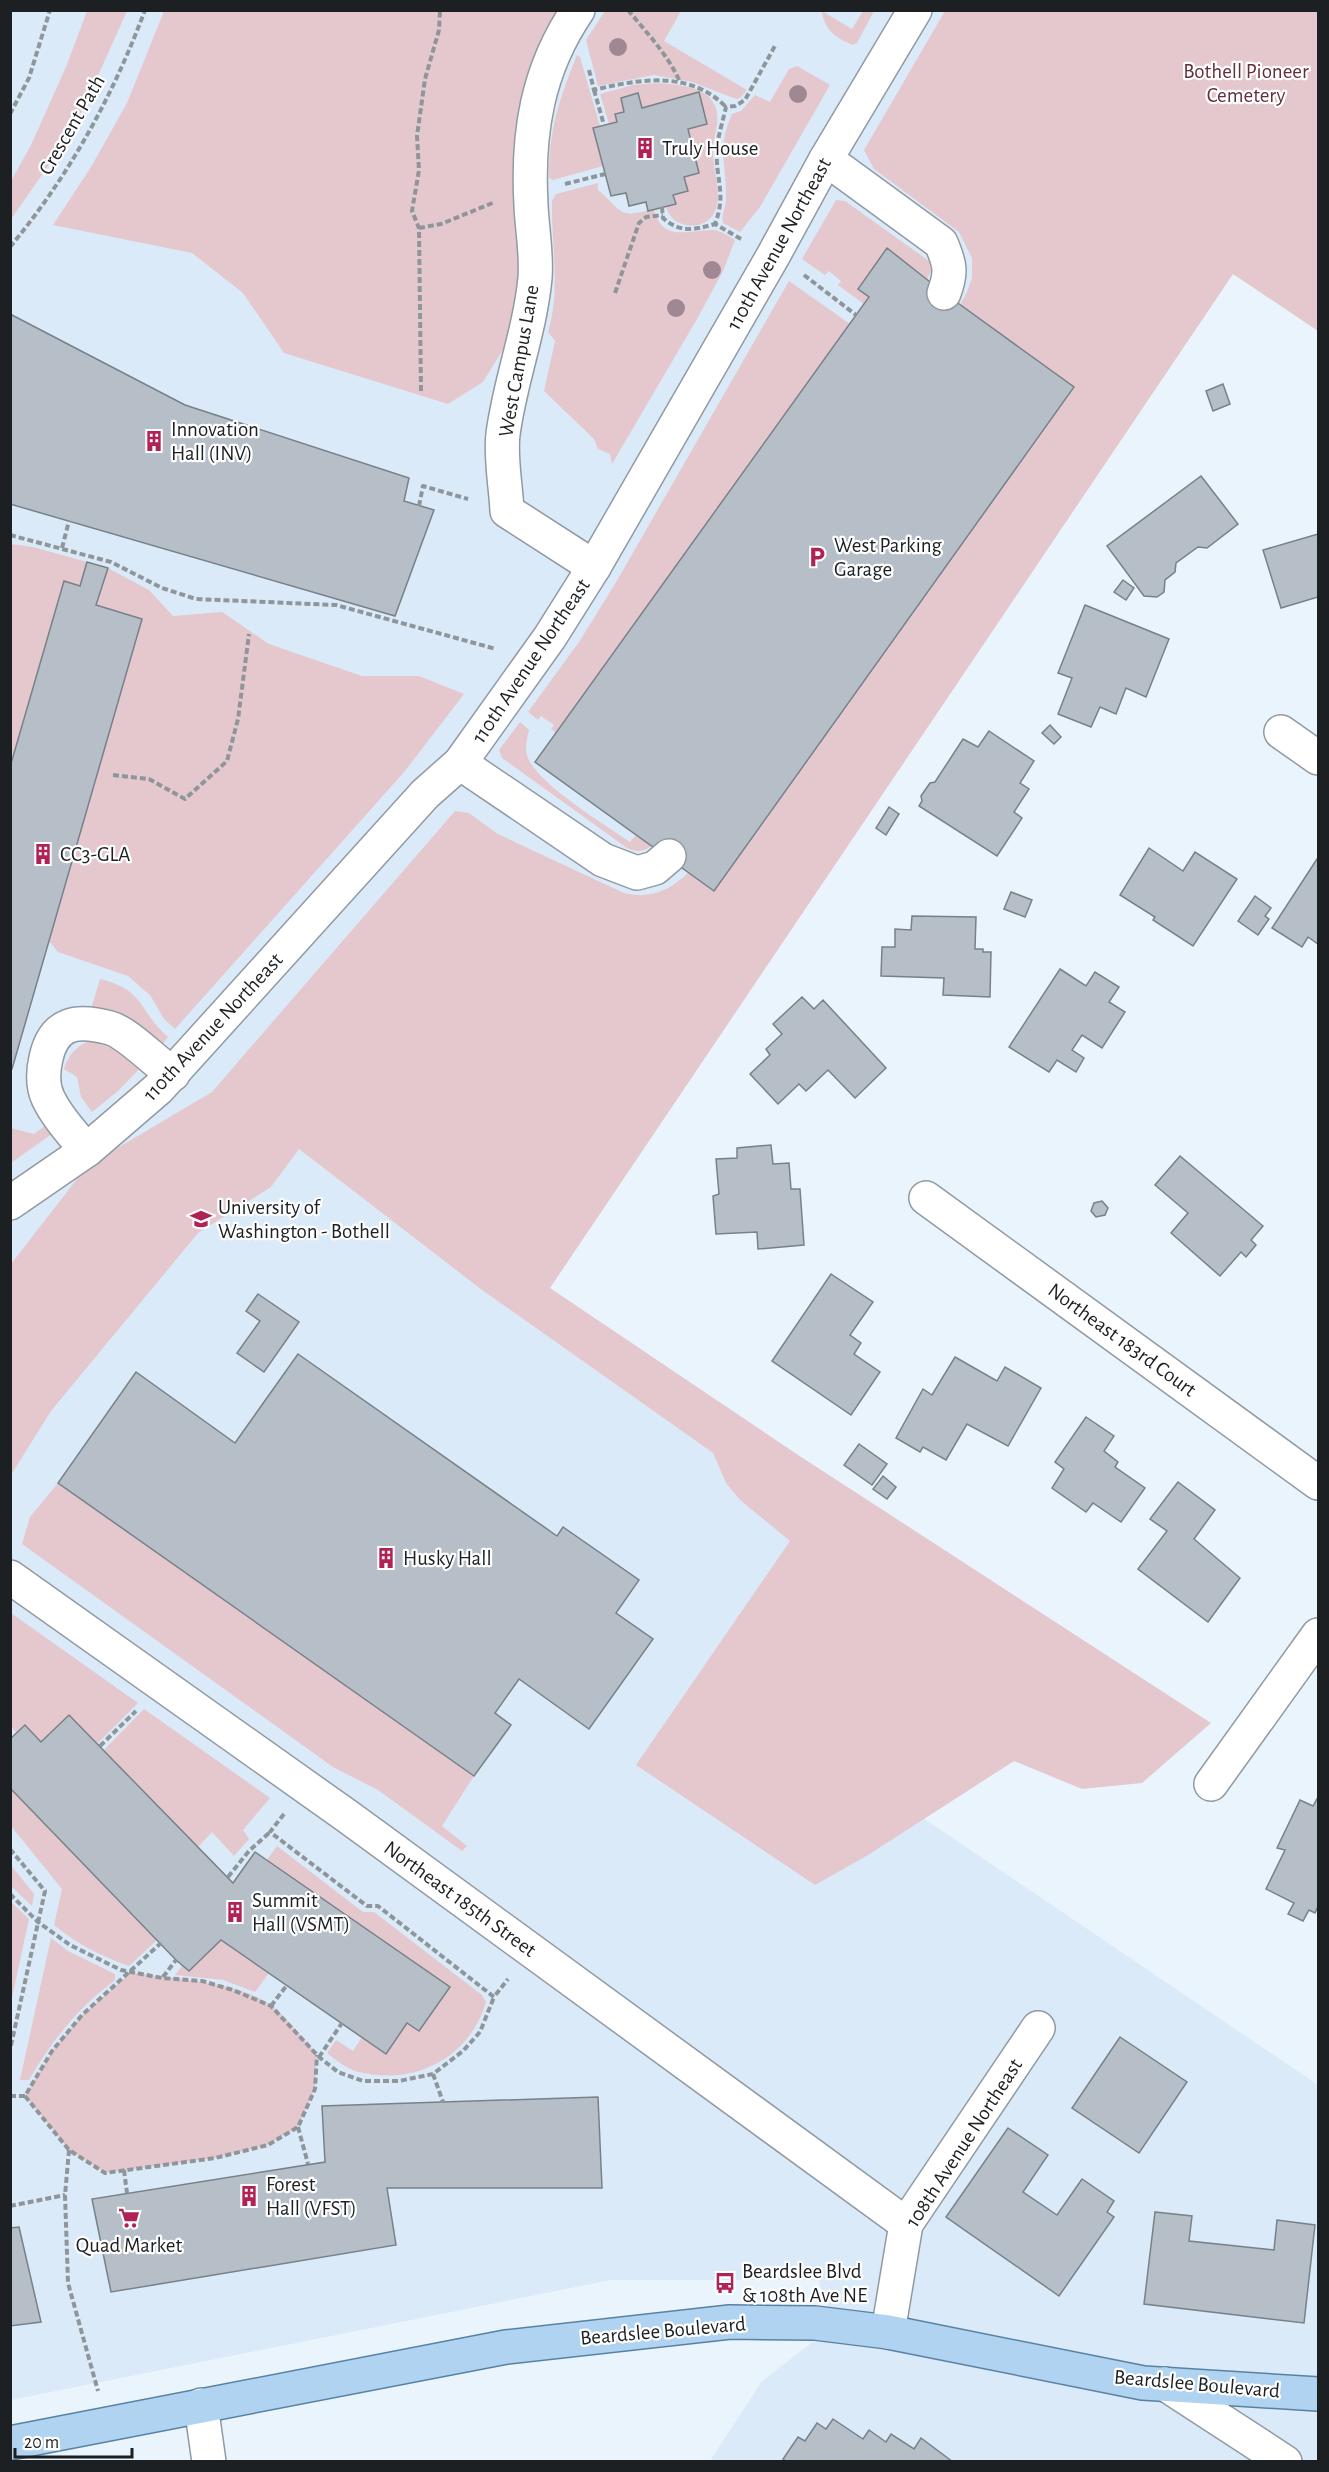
<svg xmlns="http://www.w3.org/2000/svg" width="1329" height="2472" font-family="'Alegreya Sans',sans-serif">
<rect width="100%" height="100%" fill="#eaf4fc"/>
<!-- built -->
<polygon fill="#daeaf8" points="11,11 962,11 1109,341 714,891 679,881 659,893 645,896 624,893 498,834 469,813 299,1149 482,1290 713,1453 726,1483 740,1500 790,1541 781,1722 1318,2085 1318,2461 710,2461 762,2381 835,2325 818,2280 611,2280 11,2400"/>
<!-- green -->
<g fill="#e5c8cd">
<polygon points="87,11 127,11 83,109 51,162 11,219 11,181 31,145 66,67"/>
<polygon points="164,11 560,11 540,44 529,71 515,130 513,161 519,284 507,343 483,382 448,404 284,353 243,293 192,253 53,225 91,167 127,103"/>
<polygon points="605,11 681,11 664,41 747,90 740,98 736,99 692,82 654,75 598,86 586,40"/>
<path d="M 822,11 L 852,29 L 863,11 L 874,11 L 857,43 L 853,45 C 836,38 824,30 822,11 Z"/>
<path d="M 945,11 L 1318,11 L 1318,331 L 1233,274 L 550,1288 L 795,1453 L 1211,1723 L 1142,1783 L 1082,1789 L 1014,1761 L 868,1855 L 815,1885 L 636,1765 L 790,1541 L 740,1500 L 726,1483 L 713,1453 L 482,1290 L 299,1149 L 271,1187 L 198,1233 L 51,1411 L 11,1475 L 11,1264 L 87,1166 L 212,1092 L 455,811 L 469,813 L 498,834 L 624,893 C 651,899 669,891 689,872 L 714,890 L 1074,387 L 960,305 L 967,292 L 972,278 L 972,258 L 959,232 L 874,169 L 864,150 Z"/>
<path d="M 577,55 L 580,57 L 600,126 L 593,129 L 603,166 L 553,180 L 549,178 C 549,128 559,100 577,55 Z"/>
<path d="M 797,66 L 830,85 L 760,207 L 740,232 L 723,223 C 721,214 726,207 726,199 C 727,166 716,149 732,114 L 741,111 L 755,95 L 770,102 L 789,69 Z"/>
<path d="M 656,83 C 673,84 695,85 709,97 C 713,101 717,108 717,114 C 719,126 713,138 713,151 C 712,170 725,197 713,215 C 700,233 670,227 666,206 L 675,203 L 673,195 L 688,191 L 684,177 L 699,173 L 688,129 L 707,124 L 699,93 L 642,108 L 638,93 L 621,98 L 624,112 L 616,114 L 617,122 L 609,124 L 600,94 L 633,85 Z"/>
<path d="M 598,183 L 598,190 C 625,212 615,219 654,209 C 662,244 690,229 714,230 C 721,231 729,236 735,240 L 723,271 L 697,319 L 612,464 L 610,454 L 598,449 L 594,439 L 544,391 L 555,341 L 548,332 C 561,289 551,245 552,201 L 556,194 Z"/>
<polygon points="836,200 845,201 929,261 931,271 927,280 887,249 858,288 869,297 864,304 838,285 841,281 829,271 825,275 802,259"/>
<polygon points="789,281 850,324 556,733 551,729 554,725 541,716 538,720 528,712 579,642 615,584"/>
<polygon points="11,544 33,547 87,562 80,586 64,581 11,767"/>
<polygon points="108,568 149,590 173,616 222,612 269,644 362,676 419,676 464,694 405,771 175,1029 164,1019 150,995 128,976 58,952 49,941 142,619 96,605"/>
<path d="M 520,722 L 529,730 C 527,740 524,748 528,758 C 539,785 604,824 630,842 L 637,834 L 652,844 C 645,853 637,852 627,848 L 502,758 L 499,750 Z"/>
<path d="M 100,979 C 146,990 138,1011 168,1037 L 161,1046 L 91,1009 Z"/>
<path d="M 98,1038 L 119,1047 L 141,1067 L 118,1091 L 92,1112 L 81,1097 L 77,1077 L 64,1069 C 70,1051 80,1043 98,1038 Z"/>
<polygon points="50,1122 56,1131 11,1163 11,1128 34,1134"/>
<polygon points="58,1483 474,1776 442,1826 467,1846 462,1851 378,1790 333,1767 22,1544 30,1517"/>
<polygon points="11,1613 138,1703 97,1744 69,1715 41,1742 25,1726 17,1733 11,1727"/>
<polygon points="144,1709 270,1798 243,1830 249,1839 234,1856 212,1832 198,1847 104,1750"/>
<path d="M 10,1788 L 157,1940 L 129,1966 C 101,1956 77,1944 54,1925 L 62,1889 L 11,1826 Z"/>
<path d="M 277,1846 L 363,1912 L 374,1912 L 482,1995 L 486,2002 C 470,2058 414,2086 359,2072 C 347,2069 337,2061 327,2053 L 336,2040 L 353,2051 L 362,2037 L 386,2054 L 407,2023 L 419,2031 L 449,1987 L 267,1860 Z"/>
<polygon points="11,1865 34,1894 32,1906 11,1886"/>
<polygon points="11,1902 29,1919 11,2002"/>
<path d="M 51,1938 L 68,1951 L 115,1974 L 115,1980 C 77,2009 53,2039 29,2080 L 20,2080 Z"/>
<polygon points="221,1940 269,1973 255,1992 223,1980 175,1975 183,1965"/>
<path d="M 132,1972 C 173,1980 237,1980 272,2006 C 289,2020 302,2038 317,2054 L 315,2089 L 298,2127 L 268,2145 L 215,2158 L 105,2173 L 69,2150 L 25,2096 L 52,2051 L 82,2015 Z"/>
</g>
<!-- building -->
<g fill="#b6bfc8" stroke="#788188" stroke-width="1.5">
<polygon points="699,92 707,124 688,129 699,173 684,177 688,191 673,195 676,204 648,211 646,202 629,206 626,193 611,196 593,128 617,122 615,114 624,112 621,98 638,93 642,108"/>
<polygon points="887,248 944,293 1074,387 714,891 535,762 869,297 858,289"/>
<polygon points="10,314 185,405 409,478 404,501 434,510 395,616 10,504"/>
<polygon points="1223,384 1230,404 1213,411 1206,391"/>
<polygon points="1201,476 1238,524 1207,548 1198,547 1176,563 1175,572 1165,580 1164,592 1157,597 1144,596 1107,546"/>
<polygon points="1318,534 1318,597 1281,608 1263,550"/>
<polygon points="87,562 108,568 96,605 142,619 12,1069 10,1069 10,767 64,581 80,586"/>
<polygon points="1123,580 1134,588 1126,600 1114,592"/>
<polygon points="1085,605 1169,639 1146,697 1126,688 1116,714 1100,707 1091,727 1058,714 1072,678 1058,673"/>
<polygon points="1050,725 1061,737 1054,744 1042,733"/>
<polygon points="989,731 1034,761 1020,783 1029,789 1014,812 1022,818 997,856 919,806 922,801 921,796 930,783 935,782 963,739 978,747"/>
<polygon points="889,807 899,814 886,835 876,828"/>
<polygon points="1149,848 1183,871 1195,852 1237,879 1193,946 1153,920 1155,917 1120,895"/>
<polygon points="1317,859 1318,860 1318,944 1308,937 1302,947 1272,928"/>
<polygon points="1011,892 1032,900 1025,917 1004,909"/>
<polygon points="1255,896 1271,908 1265,916 1269,919 1258,935 1238,921"/>
<polygon points="912,916 976,917 975,949 983,949 983,952 991,952 990,997 943,995 944,978 881,976 882,947 895,947 895,929 911,930"/>
<polygon points="1060,969 1086,986 1095,972 1119,987 1109,1002 1125,1012 1102,1048 1082,1035 1072,1050 1084,1058 1076,1072 1057,1060 1049,1072 1009,1047"/>
<polygon points="802,997 814,1009 823,1000 886,1068 855,1098 828,1070 806,1091 799,1084 778,1104 750,1074 770,1055 766,1049 782,1034 773,1024"/>
<polygon points="771,1145 773,1164 789,1163 791,1189 800,1189 804,1245 758,1249 757,1232 716,1234 713,1196 719,1194 716,1159 737,1158 737,1148"/>
<polygon points="1180,1156 1263,1226 1251,1240 1256,1245 1246,1257 1241,1252 1220,1276 1171,1233 1188,1213 1155,1185"/>
<polygon points="1102,1201 1108,1208 1105,1215 1096,1217 1091,1211 1094,1203"/>
<polygon points="831,1274 873,1302 850,1335 861,1343 854,1354 880,1372 851,1415 772,1361"/>
<polygon points="258,1294 299,1322 264,1372 237,1353 260,1321 246,1311"/>
<polygon points="298,1354 557,1536 563,1527 639,1580 616,1613 653,1639 589,1729 519,1679 495,1713 511,1725 474,1776 58,1483 136,1372 235,1443"/>
<polygon points="955,1357 997,1381 1005,1367 1041,1388 1008,1446 967,1424 946,1460 923,1447 920,1452 896,1438 923,1389 932,1395"/>
<polygon points="1086,1417 1114,1436 1104,1451 1118,1462 1115,1467 1145,1488 1121,1522 1093,1503 1086,1512 1052,1488 1064,1469 1055,1462"/>
<polygon points="859,1444 887,1464 872,1485 844,1465"/>
<polygon points="883,1476 896,1487 887,1499 873,1489"/>
<polygon points="1178,1482 1215,1510 1194,1539 1240,1578 1208,1622 1138,1569 1167,1531 1150,1519"/>
<polygon points="69,1715 233,1883 255,1852 450,1987 419,2031 407,2023 386,2054 221,1940 189,1971 176,1960 10,1788 10,1739 25,1725 41,1742"/>
<polygon points="1318,1797 1318,1906 1315,1913 1309,1910 1303,1921 1288,1914 1294,1903 1266,1889 1285,1850 1277,1848 1300,1800 1313,1806"/>
<polygon points="1120,2037 1187,2082 1139,2153 1072,2108"/>
<polygon points="598,2097 602,2188 387,2188 396,2245 111,2292 92,2199 325,2162 322,2106"/>
<polygon points="1008,2128 1048,2155 1023,2192 1057,2215 1082,2179 1114,2201 1107,2212 1114,2217 1059,2296 946,2217"/>
<polygon points="1155,2212 1192,2216 1189,2241 1274,2250 1277,2220 1315,2225 1304,2323 1144,2304"/>
<polygon points="19,2227 41,2322 10,2326 10,2228"/>
<polygon points="833,2419 863,2439 869,2430 886,2442 891,2434 914,2449 921,2438 953,2462 787,2462 783,2459 798,2437 805,2441 817,2423 826,2429"/>
</g>
<g fill="none" stroke-linecap="round" stroke-linejoin="round">
<defs>
<g id="minor">
<path d="M 578,10 C 537,70 527,134 531,205 C 532,229 537,254 535,278 C 530,331 510,381 503,434 C 500,457 506,487 507,511 L 594,567"/>
<path d="M 826,159 L 941,243 C 950,264 952,272 944,293"/>
<polyline points="1281,732 1318,758"/>
<polyline points="460,763 603,860 637,873 655,868 669,856"/>
<path d="M 87,1150 C 73,1135 57,1117 48,1098 C 42,1085 43,1071 46,1058 C 54,1022 77,1019 110,1028 C 128,1033 155,1062 173,1074"/>
<polyline points="926,1198 1318,1483"/>
<polyline points="10,1203 87,1150 159,1088 425,794 460,763 550,637 594,567 773,256 826,159 915,10"/>
<polyline points="10,1577 347,1816 906,2224"/>
<polyline points="1211,1784 1318,1635"/>
<polyline points="888,2332 906,2224 1038,2028"/>
<polyline points="1165,2384 1285,2462"/>
<polyline points="201,2405 209,2462"/>
</g>
<polyline id="major" points="10,2443 506,2347 730,2322 815,2323 888,2332 1143,2383 1318,2394"/>
</defs>
<!-- minor casing -->
<use href="#minor" stroke="#919aa2" stroke-width="36"/>
<!-- major casing -->
<use href="#major" stroke="#5982a2" stroke-width="36"/>
<!-- path -->
<g stroke="#8f969b" stroke-width="4" stroke-dasharray="6 3" stroke-linecap="butt">
<path d="M 628,10 C 647,33 668,55 680,82"/>
<path d="M 589,70 L 594,90 C 639,79 690,70 726,107"/>
<polyline points="594,90 604,125"/>
<polyline points="10,114 29,78 50,10"/>
<polyline points="565,184 605,174"/>
<path d="M 662,207 L 663,218 C 680,233 694,230 715,224"/>
<polyline points="419,228 441,224 495,202"/>
<path d="M 741,239 L 715,224 C 727,193 715,179 717,149 C 718,135 723,121 726,107 L 735,106 L 745,100 L 776,44"/>
<path d="M 10,247 C 69,176 113,96 145,10"/>
<polyline points="804,275 856,315"/>
<polyline points="615,293 639,223 646,217 663,215"/>
<polyline points="421,391 419,228 412,211 419,170 417,136 425,79 439,30 440,10"/>
<polyline points="419,506 423,486 468,499"/>
<polyline points="10,535 111,562 162,588 196,599 336,605 496,649"/>
<polyline points="62,548 69,521"/>
<polyline points="113,775 149,779 185,799 227,761 238,719 249,634"/>
<polyline points="100,1746 136,1711"/>
<polyline points="284,1814 270,1832 367,1906 378,1906 494,1997 508,1979"/>
<polyline points="10,1849 45,1891 10,2050"/>
<polyline points="228,1877 249,1851 270,1832"/>
<polyline points="10,1894 38,1922 70,1945 121,1970 162,1978 202,1981 233,1990 271,2006 319,2057 338,2072 363,2081 399,2081 433,2074 463,2051 480,2032 494,1997"/>
<polyline points="163,1977 176,1960"/>
<polyline points="271,2006 287,1985"/>
<polyline points="319,2057 342,2023"/>
<polyline points="433,2074 443,2102"/>
<polyline points="10,2096 25,2096 52,2051 82,2015 161,1943"/>
<polyline points="25,2096 69,2150 105,2173 215,2158 268,2145 298,2127 315,2089 317,2055"/>
<polyline points="298,2127 308,2164"/>
<polyline points="69,2150 65,2195 68,2283 98,2391"/>
<polyline points="124,2170 127,2193"/>
<polyline points="10,2206 65,2195"/>
</g>
<!-- minor -->
<use href="#minor" stroke="#fff" stroke-width="33"/>
<!-- major -->
<use href="#major" stroke="#afd3f0" stroke-width="33"/>
</g>
<!-- trees -->
<g fill="#a08893">
<circle cx="618" cy="47" r="9"/>
<circle cx="798" cy="94" r="9"/>
<circle cx="712" cy="270" r="9"/>
<circle cx="676" cy="308" r="9"/>
</g>
<!-- icons -->
<defs>
<symbol id="building-bare" viewBox="-9 -9 18 18"><path d="M-4-6H4V6H1V3H-1V6H-4ZM-2.5-4.3h1.7v1.8h-1.7ZM.8-4.3h1.7v1.8H.8ZM-2.5-1h1.7V.8h-1.7ZM.8-1h1.7V.8H.8Z" fill="#b02155" stroke="#fff" stroke-width="2.5" paint-order="stroke"/></symbol>
<symbol id="parking-bare" viewBox="-9 -9 18 18"><path d="M-3.5-5.5H1a3.5 3.5 0 0 1 0 7H-1V5.5H-3.5ZM-1-3.4V-.6H.8a1.4 1.4 0 0 0 0-2.8Z" fill="#b02155" stroke="#fff" stroke-width="2.5" paint-order="stroke"/></symbol>
<symbol id="university-bare" viewBox="-9 -9 18 18"><path d="M0-5L7-2L0 1L-7-2ZM-4 1L0 2.5L4 1V4Q0 6-4 4Z" fill="#b02155" stroke="#fff" stroke-width="2.5" paint-order="stroke"/></symbol>
<symbol id="supermarket-bare" viewBox="-9 -9 18 18"><path d="M-6-5.5h2.5l.6 2H6L4.5 2H-2.5L-4.4-4H-6ZM-1.5 3.2a1.3 1.3 0 1 0 .1 0ZM3 3.2a1.3 1.3 0 1 0 .1 0Z" fill="#b02155" stroke="#fff" stroke-width="2.5" paint-order="stroke"/></symbol>
<symbol id="bus-bare" viewBox="-9 -9 18 18"><path d="M-5-6H5V4H4V6H2V4H-2V6H-4V4H-5ZM-3.5-4V0h7V-4ZM-3.5 1.2v1.5H-2V1.2ZM2 1.2v1.5H3.5V1.2Z" fill="#b02155" stroke="#fff" stroke-width="2.5" paint-order="stroke"/></symbol>
</defs>
<g fill-rule="evenodd">
<use href="#building-bare" x="630" y="133" width="30" height="30"/>
<use href="#building-bare" x="139" y="426" width="30" height="30"/>
<use href="#parking-bare" x="802" y="542" width="30" height="30"/>
<use href="#building-bare" x="28" y="839" width="30" height="30"/>
<use href="#university-bare" x="186" y="1204" width="30" height="30"/>
<use href="#building-bare" x="371" y="1543" width="30" height="30"/>
<use href="#building-bare" x="220" y="1897" width="30" height="30"/>
<use href="#building-bare" x="234" y="2181" width="30" height="30"/>
<use href="#supermarket-bare" x="114" y="2203" width="30" height="30"/>
<use href="#bus-bare" x="710" y="2268" width="30" height="30"/>
</g>
<g text-anchor="middle" dominant-baseline="central" stroke-width="4.5" stroke-linejoin="round" paint-order="stroke">
<!-- park labels -->
<g font-size="21" fill="#642f3d" stroke="#fff">
<text x="1246" y="71">Bothell Pioneer<tspan x="1246" dy="24">Cemetery</tspan></text>
</g>
<!-- street labels -->
<g font-size="21" fill="#1d2023" stroke="#fff">
<text transform="translate(72 125) rotate(-60)">Crescent Path</text>
<text transform="translate(779 244) rotate(-61)">110th Avenue Northeast</text>
<text transform="translate(519 361) rotate(-80)">West Campus Lane</text>
<text transform="translate(531 661) rotate(-56)">110th Avenue Northeast</text>
<text transform="translate(213 1027) rotate(-47)">110th Avenue Northeast</text>
<text transform="translate(1122 1340) rotate(36)">Northeast 183rd Court</text>
<text transform="translate(460 1899) rotate(36)">Northeast 185th Street</text>
<text transform="translate(964 2143) rotate(-57)">108th Avenue Northeast</text>
<text transform="translate(663 2331) rotate(-5)">Beardslee Boulevard</text>
<text transform="translate(1197 2384) rotate(5)">Beardslee Boulevard</text>
</g>
<!-- poi labels -->
<g font-size="21" fill="#1d2023" stroke="#fff" text-anchor="start">
<text x="662" y="148">Truly House</text>
<text x="171" y="429">Innovation<tspan x="171" dy="24">Hall (INV)</tspan></text>
<text x="834" y="545">West Parking<tspan x="834" dy="24">Garage</tspan></text>
<text x="60" y="854">CC3-GLA</text>
<text x="218" y="1207">University of<tspan x="218" dy="24">Washington - Bothell</tspan></text>
<text x="403" y="1558">Husky Hall</text>
<text x="252" y="1900">Summit<tspan x="252" dy="24">Hall (VSMT)</tspan></text>
<text x="266" y="2184">Forest<tspan x="266" dy="24">Hall (VFST)</tspan></text>
<text x="129" y="2245" text-anchor="middle">Quad Market</text>
<text x="742" y="2271">Beardslee Blvd<tspan x="742" dy="24">&amp; 108th Ave NE</tspan></text>
</g>
</g>
<!-- border -->
<rect width="1329" height="2472" fill="none" stroke="#1d2023" stroke-width="24"/>
<!-- scale -->
<path d="M15 2448v9h117v-9" fill="none" stroke="#1d2023" stroke-width="3"/>
<text x="24" y="2448" font-size="18" fill="#1d2023" stroke="#ffffff" stroke-width="4.5" paint-order="stroke">20 m</text>
</svg>
